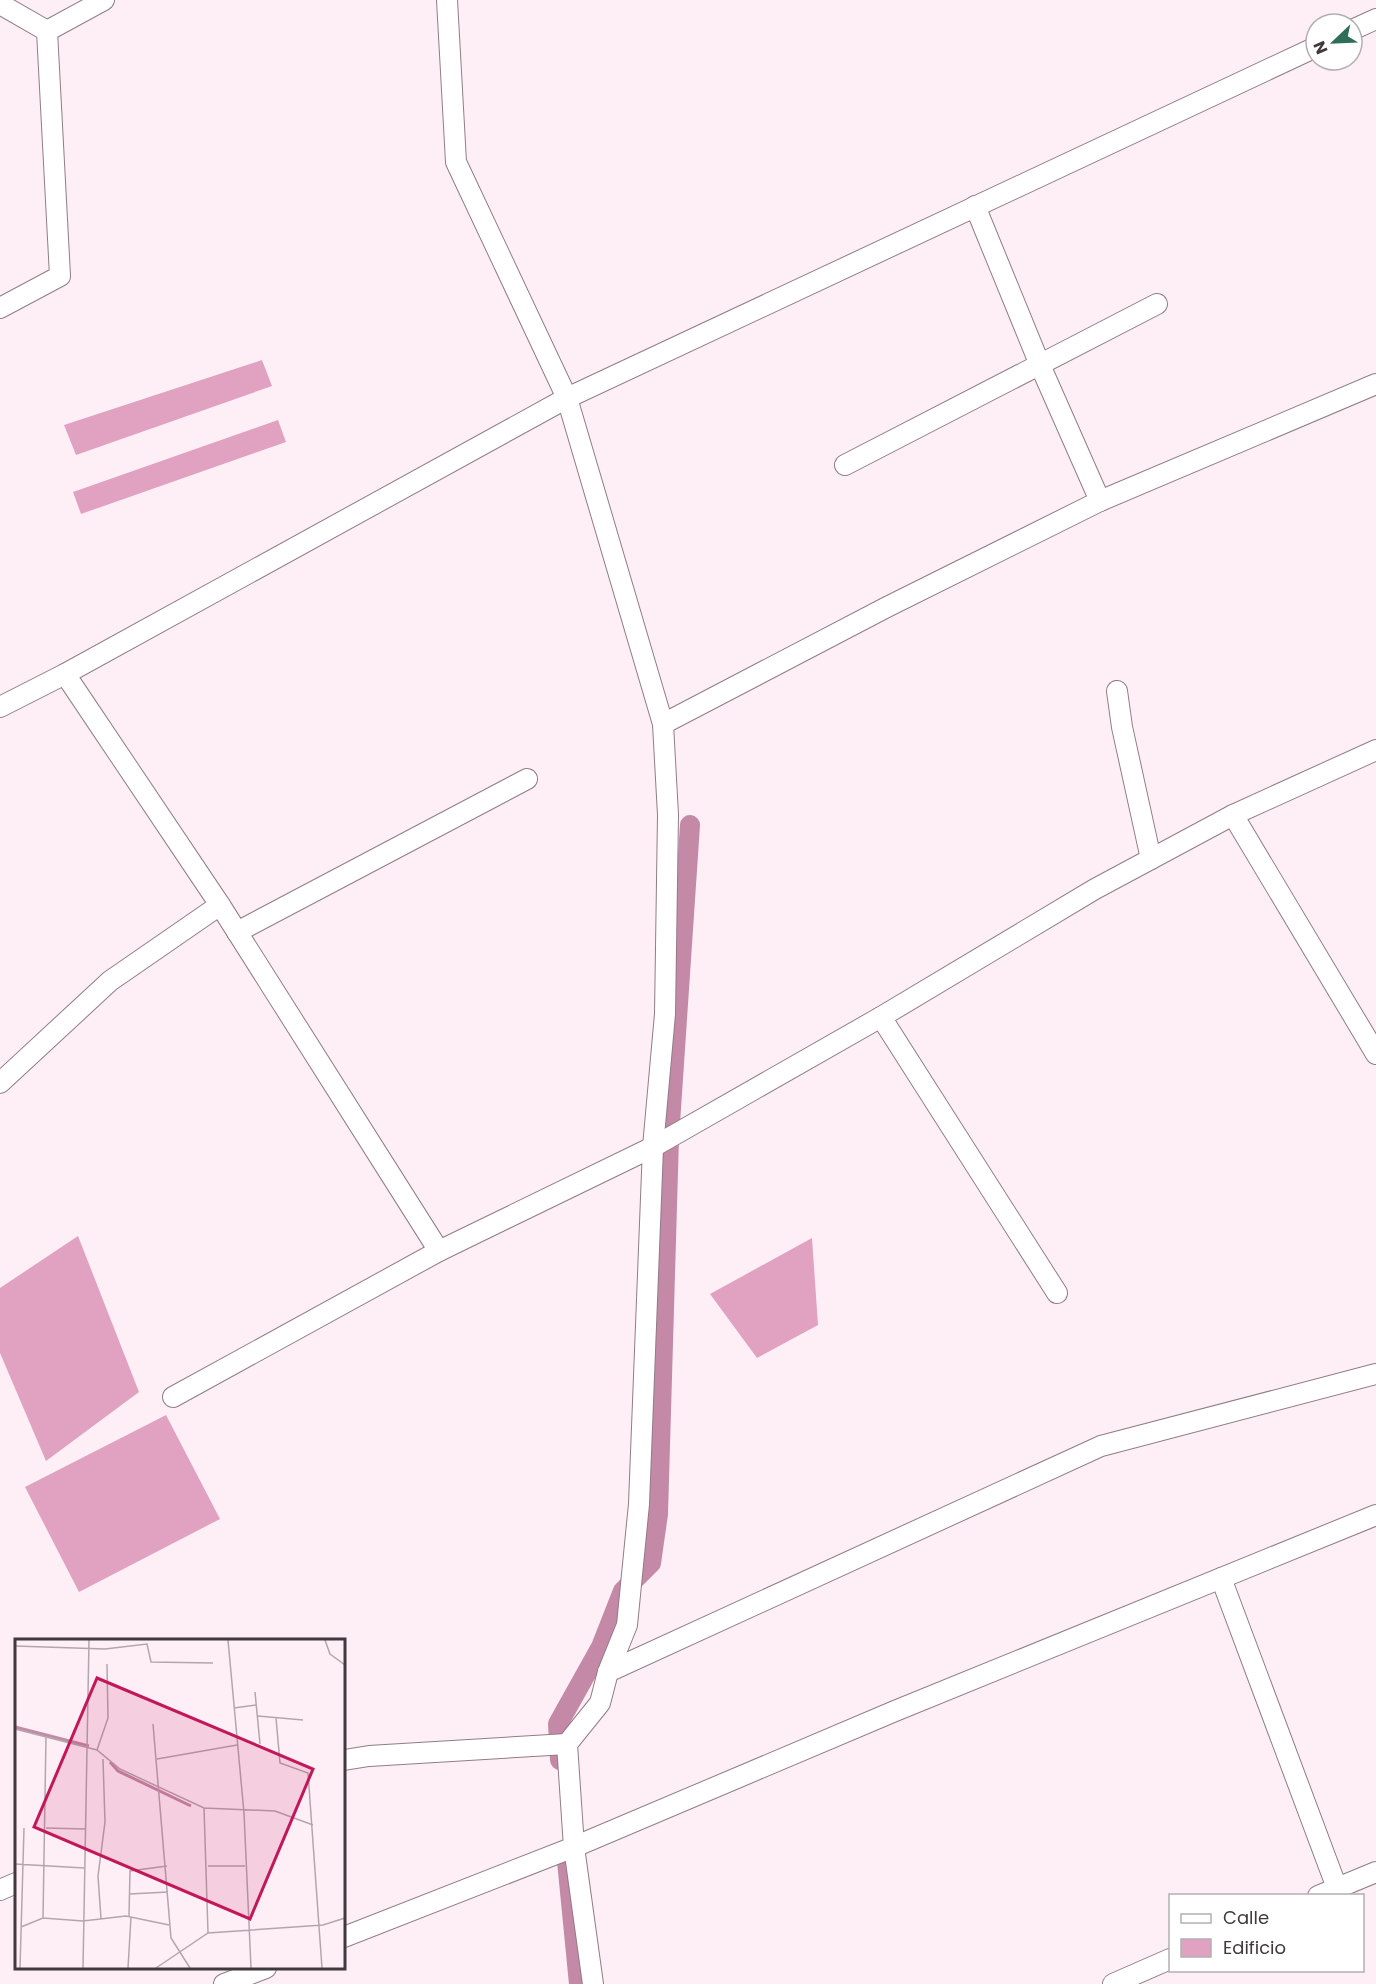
<svg xmlns="http://www.w3.org/2000/svg" width="1376" height="1984" font-family="Poppins,sans-serif">
<rect width="100%" height="100%" fill="#feeff6"/>
<g fill="none" stroke-linecap="round" stroke-linejoin="round">
<!-- canal -->
<g stroke="#c489a6" stroke-width="20">
<polyline points="560,1760 558,1724 601,1647 623,1591 651,1563 658,1514 669,1138 690,825"/>
<polyline points="567,1861 579,1984"/>
</g>
</g>
<!-- building -->
<g fill="#e0a2c0">
<polygon points="262,360 272,386 76,455 64,425"/>
<polygon points="278,420 286,442 81,514 73,492"/>
<polygon points="78,1236 139,1392 46,1461 0,1353 0,1288"/>
<polygon points="812,1238 818,1325 757,1358 710,1294"/>
<polygon points="166,1415 220,1519 79,1592 25,1487"/>
</g>
<g fill="none" stroke-linecap="round" stroke-linejoin="round">
<defs>
<g id="minor">
<polyline points="447,0 456,162 567,398 663,724 668,815 665,1014 653,1147 639,1504 627,1625 608,1672 600,1703 567,1744 574,1847 593,1984"/>
<polyline points="0,4 47,31"/>
<polyline points="1352,30 1376,19"/>
<polyline points="47,31 104,0"/>
<polyline points="975,206 1040,365 1100,501"/>
<polyline points="0,308 60,276 47,31"/>
<polyline points="845,465 1157,304"/>
<polyline points="65,674 220,905 439,1251"/>
<polyline points="1117,691 1122,727 1151,859"/>
<polyline points="0,707 65,674 567,398 1316,47"/>
<polyline points="663,724 887,607 1100,501 1376,384"/>
<polyline points="1233,815 1376,1054"/>
<polyline points="237,932 527,779"/>
<polyline points="881,1017 1057,1293"/>
<polyline points="0,1083 110,981 220,905"/>
<polyline points="173,1397 439,1251 653,1147 881,1017 1095,889 1151,859 1233,815 1376,750"/>
<polyline points="1221,1578 1337,1888"/>
<polyline points="608,1672 1101,1446 1376,1374"/>
<polyline points="344,1760 369,1756 567,1744"/>
<polyline points="0,1890 16,1883"/>
<polyline points="1318,1896 1376,1872"/>
<polyline points="344,1937 574,1847 895,1711 1376,1515"/>
<polyline points="224,1984 266,1968"/>
<polyline points="1113,1984 1170,1959"/>
</g>
</defs>
<!-- minor casing -->
<use href="#minor" stroke="#917c86" stroke-width="22"/>
<!-- minor -->
<use href="#minor" stroke="#fff" stroke-width="20"/>
</g>
<!-- overview -->
<g transform="translate(15 1639)">
<rect width="330" height="330" fill="#feeff6"/>
<path fill="none" stroke="#c489a6" stroke-width="3" d="M 0,88 L 74,107M 95,123 L 103,132 L 176,167"/>
<path fill="none" stroke="#b2a6ac" stroke-width="1.5" d="M 213,1 L 229,174 L 236,329M 310,1 L 315,15 L 330,26M 0,7 L 90,10 L 132,5 L 136,23 L 198,24M 240,53 L 245,105M 219,69 L 241,66M 243,77 L 288,81M 261,79 L 265,124 L 293,134 L 307,329M 138,85 L 156,299 L 175,329M 0,90 L 82,111 L 105,130 L 189,169 L 260,172 L 298,186M 82,111 L 93,79 L 92,25M 142,120 L 222,106M 189,169 L 193,294M 31,189 L 70,190M 0,225 L 69,229M 193,227 L 230,227M 114,255 L 153,253M 114,277 L 115,232 L 152,227M 28,279 L 31,97M 86,280 L 83,237 L 90,183 L 88,120M 6,288 L 28,279 L 68,282 L 111,277 L 154,286M 5,329 L 9,189M 68,329 L 74,1M 113,329 L 116,278M 141,329 L 193,294 L 308,286 L 330,279"/>
<path fill="#c2185b" fill-opacity="0.15" stroke="#c2185b" stroke-width="3" d="M 82,39 L 298,130 L 235,280 L 19,188 Z"/>
<rect width="330" height="330" fill="none" stroke="#41383c" stroke-width="3"/>
</g>
<!-- legend -->
<rect x="1169" y="1894" width="195" height="78" fill="#ffffff" stroke="#b3afb1" stroke-width="1.5"/>
<rect x="1181" y="1914" width="30" height="9" fill="#ffffff" stroke="#b3afb1" stroke-width="1.5"/>
<text x="1223" y="1924" font-size="18" fill="#41383c">Calle</text>
<rect x="1181" y="1939" width="30" height="18" fill="#e0a2c0" stroke="#b3afb1" stroke-width="1.5"/>
<text x="1223" y="1954" font-size="18" fill="#41383c">Edificio</text>
<!-- north arrow -->
<g transform="translate(1334 42) rotate(247)"><circle r="28" fill="#ffffff" stroke="#b3afb1" stroke-width="1.5"/>
<path d="M0-4.5L10 22L0 15L-10 22Z" fill="#306d58"/>
<text y="-9" font-size="16" font-weight="bold" text-anchor="middle" fill="#41383c">N</text>
</g>
</svg>
